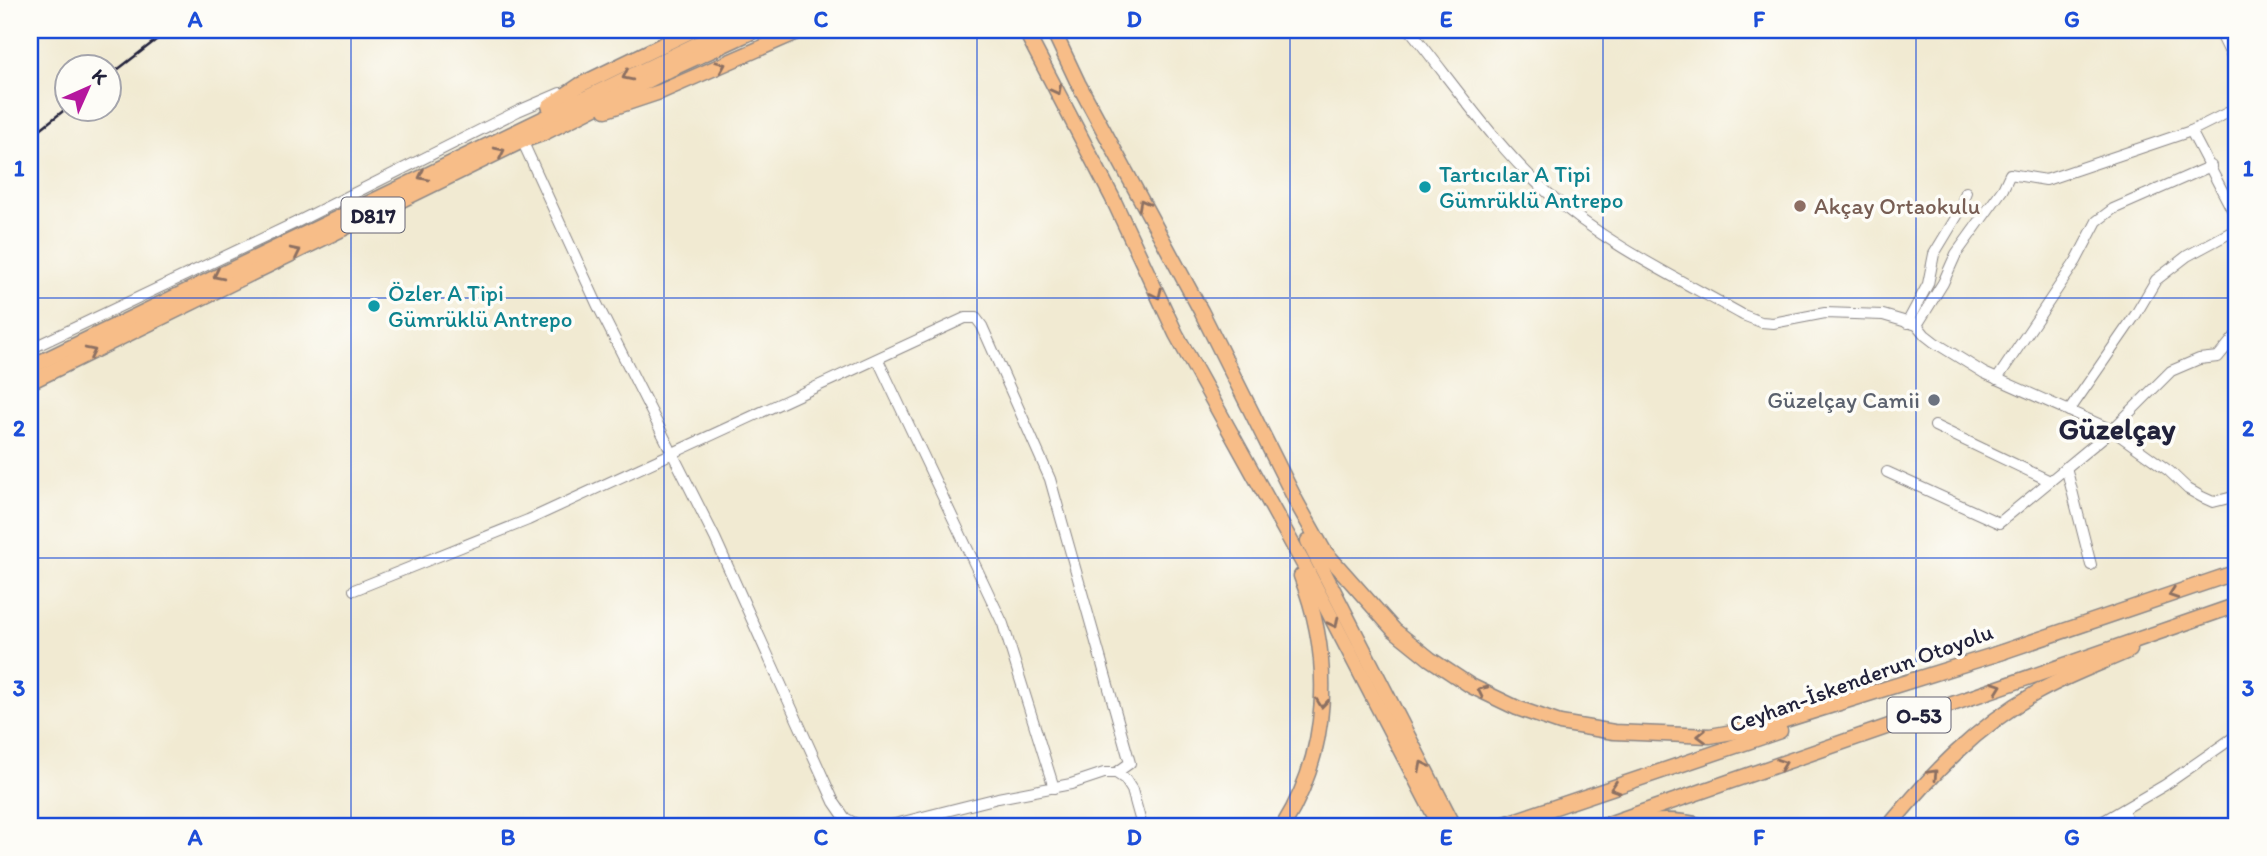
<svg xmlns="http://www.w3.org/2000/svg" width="2267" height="856" font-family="Itim,sans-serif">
<rect width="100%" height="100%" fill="#fdfcf7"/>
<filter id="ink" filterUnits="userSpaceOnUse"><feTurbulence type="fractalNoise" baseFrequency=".0143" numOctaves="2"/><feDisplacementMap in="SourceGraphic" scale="14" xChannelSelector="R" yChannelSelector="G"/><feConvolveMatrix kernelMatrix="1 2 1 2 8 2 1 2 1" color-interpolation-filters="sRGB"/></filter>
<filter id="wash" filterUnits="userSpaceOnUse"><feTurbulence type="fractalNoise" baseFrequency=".00686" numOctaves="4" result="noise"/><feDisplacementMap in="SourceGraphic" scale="28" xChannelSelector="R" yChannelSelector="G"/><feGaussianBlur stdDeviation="1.57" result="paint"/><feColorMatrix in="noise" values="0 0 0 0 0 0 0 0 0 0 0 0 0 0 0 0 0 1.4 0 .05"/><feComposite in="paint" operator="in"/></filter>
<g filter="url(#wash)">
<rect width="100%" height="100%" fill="#f1ead2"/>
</g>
<g filter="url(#ink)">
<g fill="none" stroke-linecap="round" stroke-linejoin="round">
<defs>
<g id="minor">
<path d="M 1410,30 C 1453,83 1497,148 1548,193 C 1605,244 1677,278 1743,315 L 1761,322 L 1773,323 L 1825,313 L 1883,315 L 1917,325 L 1925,335 L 1934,342 L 1984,373 L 2112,430 L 2169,471 L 2188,489 L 2202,497 L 2213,502 L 2237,496"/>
<polyline points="2219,30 2237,67"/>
<polyline points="2237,108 2191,131 2237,219"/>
<polyline points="520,136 597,304 715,538 834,802 845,818 860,826"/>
<polyline points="1907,323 1928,284 1934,254 1957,216 1966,192"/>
<polyline points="1917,325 1943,283 1956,254 2003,189 2010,174 2046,180 2191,131"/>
<polyline points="30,349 295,223 518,111 560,93"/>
<polyline points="878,360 1003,624 1054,788"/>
<polyline points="1997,379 2076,261 2097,221 2113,209 2211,166"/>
<polyline points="2069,411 2136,314 2156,280 2187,256 2237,229"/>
<polyline points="1935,426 2050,481"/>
<polyline points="2066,467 2091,565"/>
<polyline points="1887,472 1999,523 2112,430 2171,371 2199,359 2218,357 2237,334"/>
<polyline points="354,590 528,520 965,318 976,318 982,326 1050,479 1130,763 1116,773"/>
<polyline points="2123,810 2130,826"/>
<polyline points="887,826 998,798 1071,784 1104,773 1116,773 1125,779 1132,790 1142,826"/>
<polyline points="2095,826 2165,785 2237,735"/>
<polyline points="2230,826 2237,821"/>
</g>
<g id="highway">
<polyline points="1025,30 1112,197 1176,334 1304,565 1440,826"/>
<polyline points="1053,30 1078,83 1201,311 1297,503 1324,551 1394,630 1430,659 1471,686 1517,708 1560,723 1614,732 1710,736 1766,726 2003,652"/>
<polyline points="549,106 580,85 693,30"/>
<polyline points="606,110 660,92 802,30"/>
<polyline points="30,367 726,30"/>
<polyline points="30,382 522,141 542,134 669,70 756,30"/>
<polyline points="1308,541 1454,826"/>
<polyline points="1993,655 2237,572"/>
<path d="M 1283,826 C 1330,751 1333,658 1301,576"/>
<polyline points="1499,826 1780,731"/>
<polyline points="1602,826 2237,605"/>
<path d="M 1626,826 C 1651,820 1676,818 1702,826"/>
<path d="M 1889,826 C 1933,773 1975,728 2036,693 C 2065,676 2099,664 2130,650"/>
</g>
</defs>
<!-- minor casing -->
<use href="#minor" stroke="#8a8686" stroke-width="12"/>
<!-- highway casing -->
<use href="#highway" stroke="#8a8686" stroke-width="17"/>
<!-- minor -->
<use href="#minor" stroke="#fff" stroke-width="10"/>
<!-- highway -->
<use href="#highway" stroke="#f7bd88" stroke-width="14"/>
<!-- rail -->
<g stroke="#22223b" stroke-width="2.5">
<polyline points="108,77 169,30"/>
<polyline points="30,137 67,108"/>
</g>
</g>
<!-- one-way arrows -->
<defs><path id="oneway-chevron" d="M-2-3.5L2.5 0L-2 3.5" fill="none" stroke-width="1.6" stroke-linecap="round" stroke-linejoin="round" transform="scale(1.75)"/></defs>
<g stroke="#8c7062">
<use href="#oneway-chevron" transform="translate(721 66) rotate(-23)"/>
<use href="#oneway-chevron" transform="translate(627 76) rotate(154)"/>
<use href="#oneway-chevron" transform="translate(1057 90) rotate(62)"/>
<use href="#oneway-chevron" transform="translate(500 152) rotate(-26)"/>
<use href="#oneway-chevron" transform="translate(423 176) rotate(154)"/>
<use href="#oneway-chevron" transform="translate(1143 204) rotate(-118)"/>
<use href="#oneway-chevron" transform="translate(296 252) rotate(-26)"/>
<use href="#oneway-chevron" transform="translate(218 275) rotate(154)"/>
<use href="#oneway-chevron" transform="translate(1157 294) rotate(65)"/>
<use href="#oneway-chevron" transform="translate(91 352) rotate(-26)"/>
<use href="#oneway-chevron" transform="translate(2173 594) rotate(161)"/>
<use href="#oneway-chevron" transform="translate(1334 623) rotate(63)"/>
<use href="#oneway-chevron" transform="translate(1997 687) rotate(-20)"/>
<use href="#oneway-chevron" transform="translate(1482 691) rotate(-154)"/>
<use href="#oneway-chevron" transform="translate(1322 703) rotate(96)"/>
<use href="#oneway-chevron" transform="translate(1702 736) rotate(179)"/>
<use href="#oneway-chevron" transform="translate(1782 764) rotate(-20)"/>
<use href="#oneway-chevron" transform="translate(1423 766) rotate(-117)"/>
<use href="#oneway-chevron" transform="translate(1933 774) rotate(-46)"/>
<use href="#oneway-chevron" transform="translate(1615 788) rotate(162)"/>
</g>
</g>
<!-- grid -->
<path fill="none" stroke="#1d4ed8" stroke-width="2" stroke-opacity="0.55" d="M 351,30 L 351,826M 664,30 L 664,826M 977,30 L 977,826M 1290,30 L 1290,826M 1603,30 L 1603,826M 1916,30 L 1916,826M 30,298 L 2237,298M 30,558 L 2237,558"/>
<!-- markers -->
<g fill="#0f9aa8" stroke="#fdfcf7" stroke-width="2.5">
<circle cx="1425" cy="187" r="7"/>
<circle cx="374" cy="306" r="7"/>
</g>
<circle fill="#8d6e63" stroke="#fdfcf7" stroke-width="2.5" cx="1800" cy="206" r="7"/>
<circle fill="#6b7280" stroke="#fdfcf7" stroke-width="2.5" cx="1934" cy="400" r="7"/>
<g text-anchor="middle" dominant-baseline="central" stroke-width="7" stroke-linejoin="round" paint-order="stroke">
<!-- shield labels -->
<g fill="#fdfcf7" stroke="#646373" stroke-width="2">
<rect x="341.5" y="197.5" width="63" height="35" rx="5"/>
<rect x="1887.5" y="697.5" width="63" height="35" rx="5"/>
</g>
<g font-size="21" font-weight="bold" fill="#22223b">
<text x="373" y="215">D817</text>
<text x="1919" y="715">O-53</text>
</g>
<!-- culture labels -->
<g font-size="23" fill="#0d838f" stroke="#fdfcf7" text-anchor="start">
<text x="1439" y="174">Tartıcılar A Tipi<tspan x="1439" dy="26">Gümrüklü Antrepo</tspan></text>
<text x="388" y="293">Özler A Tipi<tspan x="388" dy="26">Gümrüklü Antrepo</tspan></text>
</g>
<!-- education labels -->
<g font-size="23" fill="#785e54" stroke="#fdfcf7" text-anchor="start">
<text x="1814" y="206">Akçay Ortaokulu</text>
</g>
<!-- worship labels -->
<g font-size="23" fill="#5b616d" stroke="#fdfcf7" text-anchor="end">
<text x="1920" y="400">Güzelçay Camii</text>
</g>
<!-- street labels -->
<g font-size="23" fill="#22223b" stroke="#fdfcf7">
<text transform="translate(1861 678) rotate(-20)">Ceyhan-İskenderun Otoyolu</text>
</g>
<!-- district labels -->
<g font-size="30" font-weight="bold" fill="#22223b" stroke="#fdfcf7">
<text x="2117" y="428">Güzelçay</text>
</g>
</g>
<!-- margin -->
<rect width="2267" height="856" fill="none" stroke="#fdfcf7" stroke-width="77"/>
<!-- north arrow -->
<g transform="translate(88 88) rotate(45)"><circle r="33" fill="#fdfcf7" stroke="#a5a5ac" stroke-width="2"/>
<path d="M0-5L12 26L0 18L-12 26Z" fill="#b5179e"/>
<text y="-10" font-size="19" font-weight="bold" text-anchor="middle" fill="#22223b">K</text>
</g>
<rect x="38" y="38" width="2190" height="780" fill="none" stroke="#1d4ed8" stroke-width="2.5"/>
<g font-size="23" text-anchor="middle" font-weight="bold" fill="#1d4ed8">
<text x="195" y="27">A</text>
<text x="508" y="27">B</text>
<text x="821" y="27">C</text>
<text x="1134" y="27">D</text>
<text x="1446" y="27">E</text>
<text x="1759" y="27">F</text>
<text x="2072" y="27">G</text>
<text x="19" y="176">1</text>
<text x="2248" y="176">1</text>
<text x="19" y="436">2</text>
<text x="2248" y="436">2</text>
<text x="19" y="696">3</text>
<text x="2248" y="696">3</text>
<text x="195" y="845">A</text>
<text x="508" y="845">B</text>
<text x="821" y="845">C</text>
<text x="1134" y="845">D</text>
<text x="1446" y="845">E</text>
<text x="1759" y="845">F</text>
<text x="2072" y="845">G</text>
</g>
</svg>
